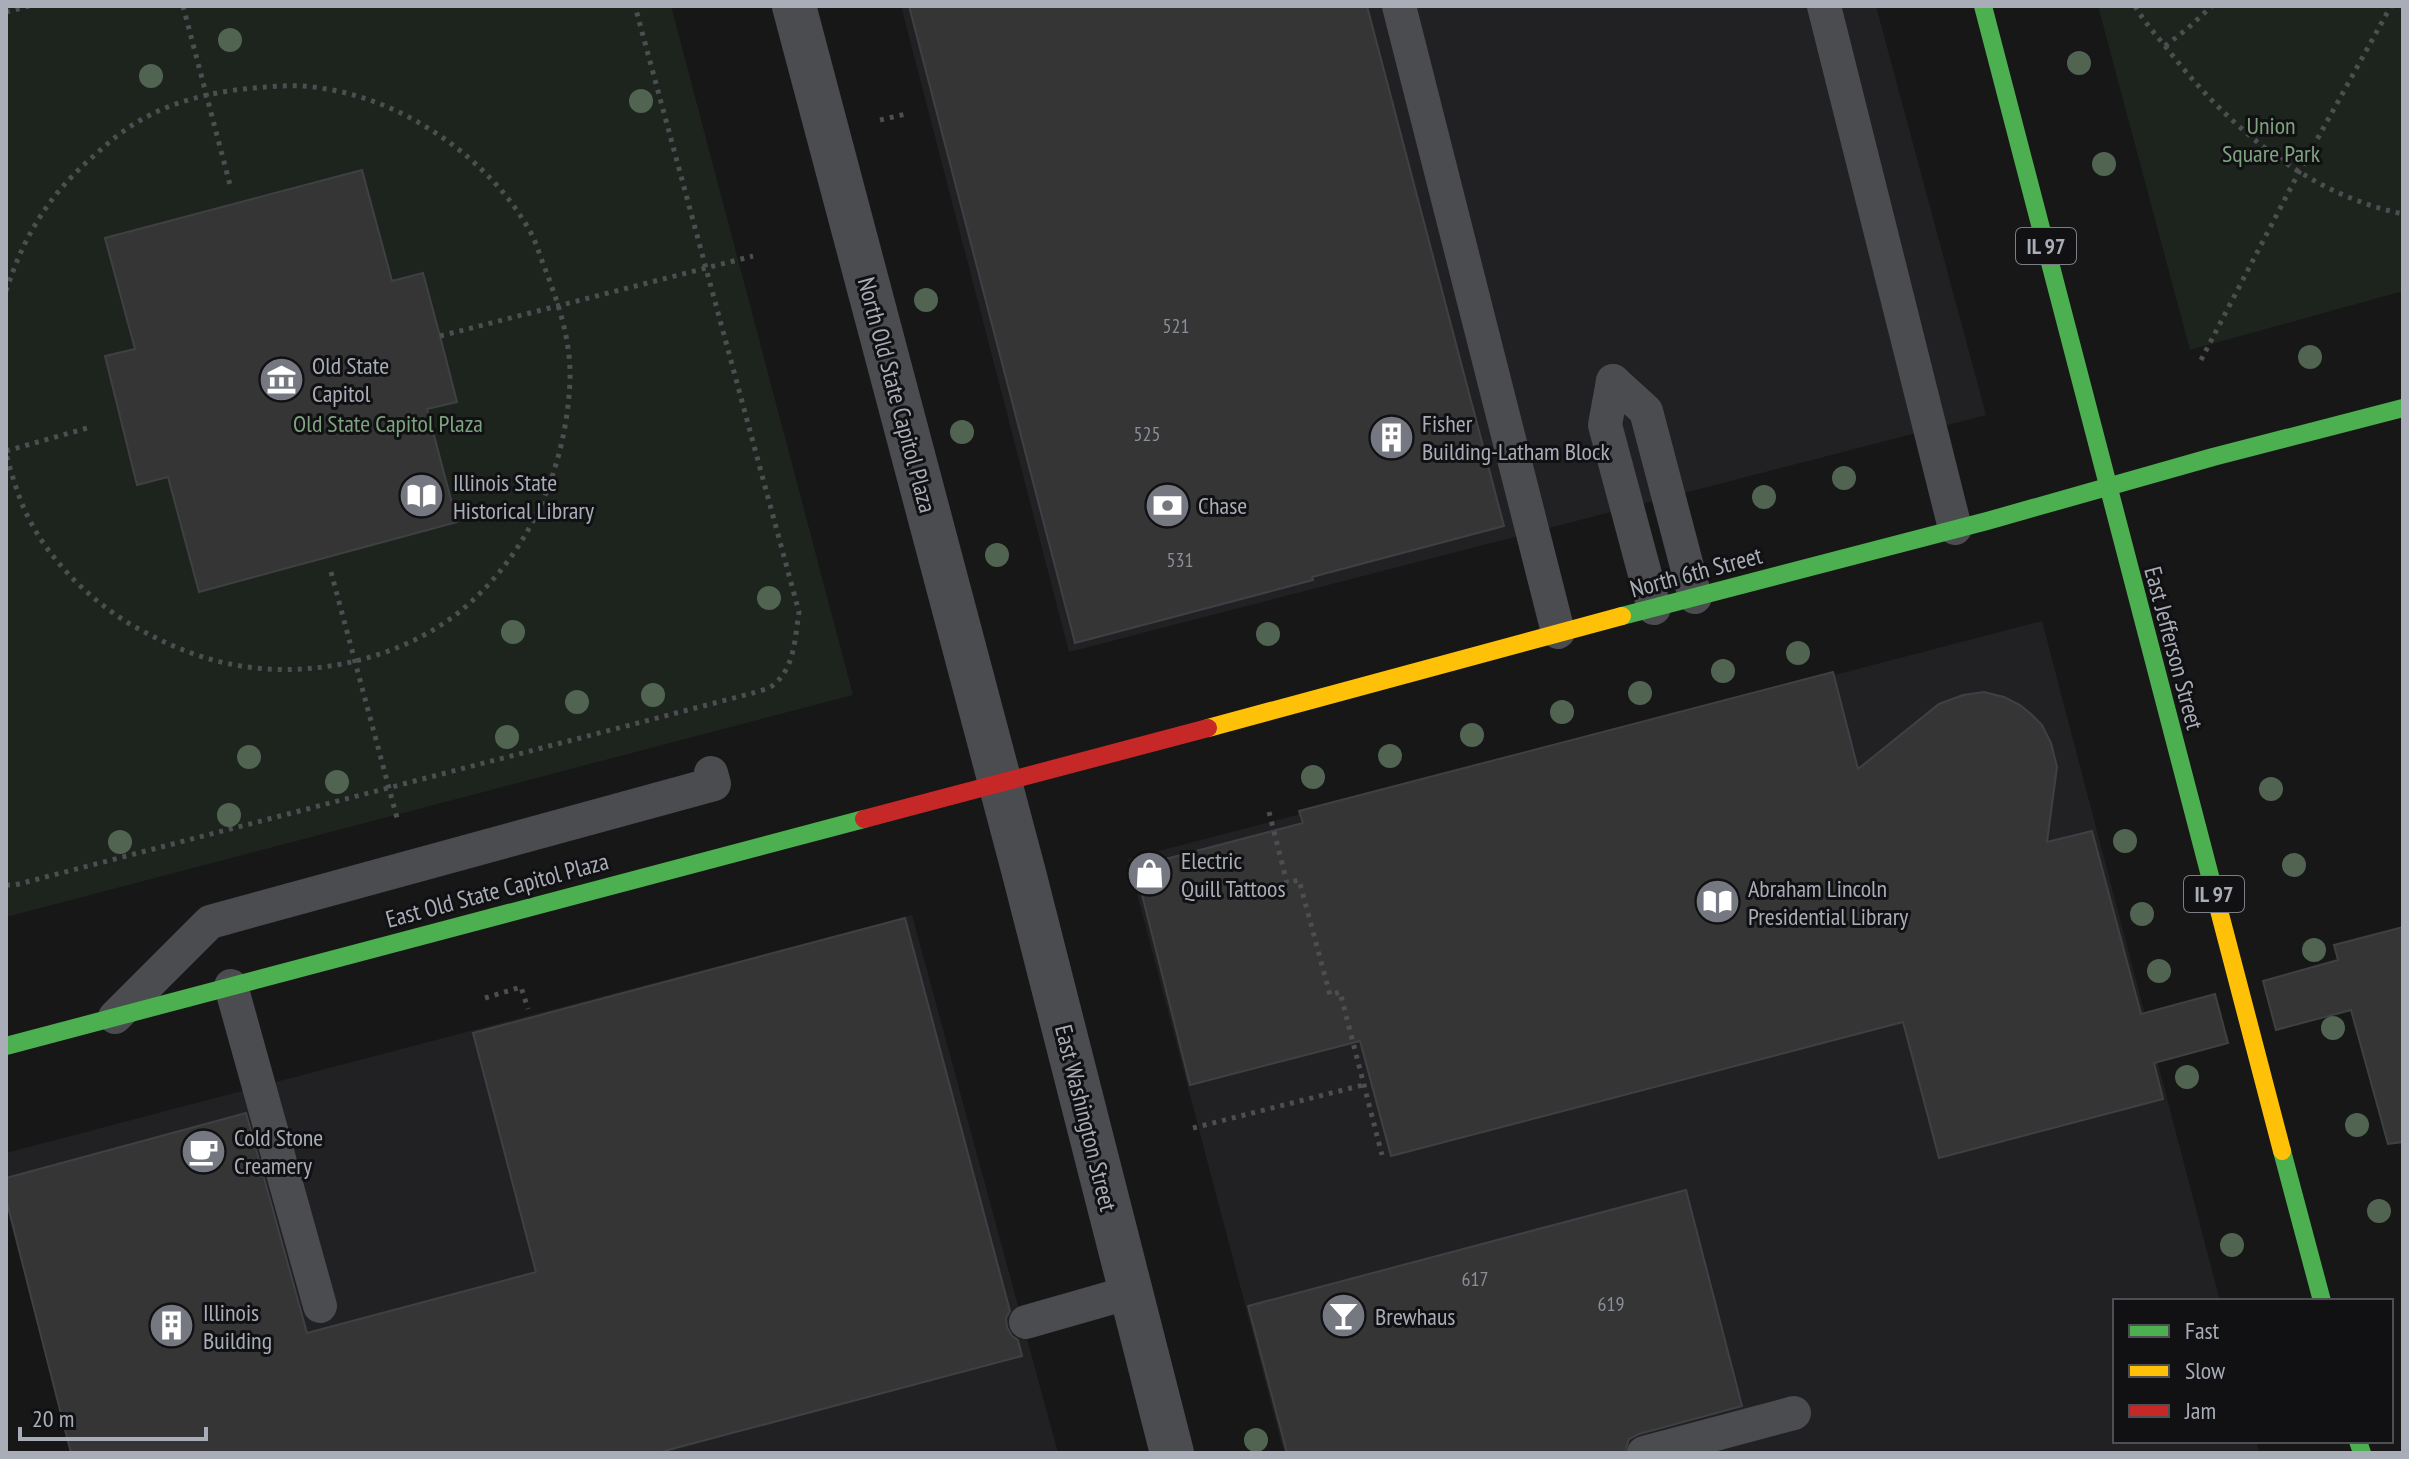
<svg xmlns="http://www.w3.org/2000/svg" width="2409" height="1459" font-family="'PT Sans Narrow',sans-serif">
<rect width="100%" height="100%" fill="#171717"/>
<!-- built -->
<g fill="#212123">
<polygon points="901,6 1876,6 1986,415 1069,652"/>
<polygon points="2042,621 2220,1301 2115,1301 2115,1441 2256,1441 2259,1453 1284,1453 1128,859"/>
<polygon points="912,915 1058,1453 72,1453 6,1198 6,1153"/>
</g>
<!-- green -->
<g fill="#1d241e">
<polygon points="6,6 671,6 853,695 6,917"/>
<polygon points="2098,6 2403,6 2403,291 2190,350"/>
</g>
<!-- building -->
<g fill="#353536" stroke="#3f4043" stroke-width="2">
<polygon points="909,6 1367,6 1504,526 1312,577 1313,580 1075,643"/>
<polygon points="362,170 392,281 423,273 440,336 457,402 427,409 457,522 199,592 168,477 137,485 105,356 135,349 105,238"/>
<polygon points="1833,672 1858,769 1939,704 1963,695 1984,692 2004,697 2020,705 2031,714 2042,725 2051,743 2057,767 2047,842 2092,831 2141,1014 2215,994 2228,1043 2154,1063 2163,1099 1939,1158 1903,1022 1391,1156 1360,1041 1190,1085 1135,867 1303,823 1299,811"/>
<polygon points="905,918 1010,1311 1006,1318 1007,1327 1012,1336 1018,1340 1022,1356 657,1453 71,1453 6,1199 6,1178 246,1113 307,1333 536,1272 473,1033"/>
<polygon points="2403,927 2403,1142 2388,1144 2351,1010 2276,1030 2263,981 2338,960 2334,945"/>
<polygon points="1686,1190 1742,1406 1639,1434 1629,1439 1625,1453 1287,1453 1248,1306"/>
</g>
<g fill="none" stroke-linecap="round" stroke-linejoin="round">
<!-- path -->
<g stroke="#4d4e52" stroke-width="5" stroke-dasharray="4 6" stroke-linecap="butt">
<polyline points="183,6 230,185"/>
<path d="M 2135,6 C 2145,23 2157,36 2169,51 C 2228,126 2306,194 2403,214"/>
<polyline points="6,12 29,6"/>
<polyline points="2165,46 2187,29 2212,6"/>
<polyline points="880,120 906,114"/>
<path d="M 6,291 C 25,233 50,193 96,154 C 112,139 130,125 150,115 C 181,99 219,91 254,88 C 276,86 298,84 320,88 C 404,99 492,160 532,235 C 537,245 540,256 544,266 C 558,302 571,340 570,379 C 567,462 534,544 472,601 C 411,658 311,681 230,664 C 195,657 161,642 130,624 C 89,599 50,561 28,517 C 18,497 12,475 6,454"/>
<polyline points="440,336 753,256"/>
<polyline points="2201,360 2299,172 2391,6"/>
<polyline points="6,451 91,427"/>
<polyline points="331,572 397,818"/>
<polyline points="1269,812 1287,883 1299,880 1330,995 1340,992 1382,1155"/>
<path d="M 6,885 L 15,885 L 753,693 C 759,691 768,689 772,686 C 795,669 795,637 799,612 L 635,6"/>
<polyline points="485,998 521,987 528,1009"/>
<polyline points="1193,1128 1363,1085"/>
</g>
<!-- lane -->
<g stroke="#4b4c50" stroke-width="34">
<polyline points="1399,6 1558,632"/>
<polyline points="1824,6 1955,528"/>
<polyline points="1613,381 1646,411 1695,597"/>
<polyline points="1613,381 1605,425 1654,608"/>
<polyline points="231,986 320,1306"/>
<polyline points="115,1017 210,922 714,784 711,773"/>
<polyline points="1026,1322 1131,1292"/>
<polyline points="1644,1453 1794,1413"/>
</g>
<!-- street -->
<polyline stroke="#4b4c50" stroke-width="44" points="794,6 1024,873 1172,1453"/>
<!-- fast -->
<g stroke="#4caf50" stroke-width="18">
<polyline points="1983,6 2215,895"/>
<polyline points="1622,616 1987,521 2213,457 2403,408"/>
<polyline points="6,1046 864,819"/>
<polyline points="2282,1151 2322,1301"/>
<polyline points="2358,1441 2362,1453"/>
</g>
<!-- slow -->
<g stroke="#ffc107" stroke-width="18">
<polyline points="1208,728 1622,616"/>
<polyline points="2215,895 2282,1151"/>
</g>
<!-- jam -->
<polyline stroke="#c62828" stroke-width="18" points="864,819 1208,728"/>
</g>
<!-- trees -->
<g fill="#506451">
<circle cx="230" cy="40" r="12"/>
<circle cx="2079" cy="63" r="12"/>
<circle cx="151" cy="76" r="12"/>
<circle cx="641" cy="101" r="12"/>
<circle cx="2104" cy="164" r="12"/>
<circle cx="926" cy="300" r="12"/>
<circle cx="2310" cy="357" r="12"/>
<circle cx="962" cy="432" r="12"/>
<circle cx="1844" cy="478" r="12"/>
<circle cx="1764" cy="497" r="12"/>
<circle cx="997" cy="555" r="12"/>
<circle cx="769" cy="598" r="12"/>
<circle cx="513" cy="632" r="12"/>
<circle cx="1268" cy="634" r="12"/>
<circle cx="1798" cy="653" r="12"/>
<circle cx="1723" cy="671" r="12"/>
<circle cx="1640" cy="693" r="12"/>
<circle cx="653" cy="695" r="12"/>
<circle cx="577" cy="702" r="12"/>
<circle cx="1562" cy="712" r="12"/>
<circle cx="1472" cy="735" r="12"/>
<circle cx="507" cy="737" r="12"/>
<circle cx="1390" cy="756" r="12"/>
<circle cx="249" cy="757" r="12"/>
<circle cx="1313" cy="777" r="12"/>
<circle cx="337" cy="782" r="12"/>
<circle cx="2271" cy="789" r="12"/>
<circle cx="229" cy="815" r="12"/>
<circle cx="2125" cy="841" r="12"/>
<circle cx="120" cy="842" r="12"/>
<circle cx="2294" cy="865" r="12"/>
<circle cx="2142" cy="914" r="12"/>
<circle cx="2314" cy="950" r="12"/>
<circle cx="2159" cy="971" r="12"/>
<circle cx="2333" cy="1028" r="12"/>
<circle cx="2187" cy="1077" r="12"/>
<circle cx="2357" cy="1125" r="12"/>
<circle cx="2379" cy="1211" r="12"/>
<circle cx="2232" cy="1245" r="12"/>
<circle cx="1256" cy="1440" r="12"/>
</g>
<!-- icons -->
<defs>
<symbol id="museum-disc" viewBox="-11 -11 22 22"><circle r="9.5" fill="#757880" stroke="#111113"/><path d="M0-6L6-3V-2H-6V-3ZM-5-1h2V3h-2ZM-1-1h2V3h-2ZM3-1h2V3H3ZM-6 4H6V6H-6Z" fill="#fff"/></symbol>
<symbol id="building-disc" viewBox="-11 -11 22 22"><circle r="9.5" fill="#757880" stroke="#111113"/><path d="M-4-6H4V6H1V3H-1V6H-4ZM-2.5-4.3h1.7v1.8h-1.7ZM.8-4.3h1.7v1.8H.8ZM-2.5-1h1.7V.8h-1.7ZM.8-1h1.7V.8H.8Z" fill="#fff"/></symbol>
<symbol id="library-disc" viewBox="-11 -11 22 22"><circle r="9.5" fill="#757880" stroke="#111113"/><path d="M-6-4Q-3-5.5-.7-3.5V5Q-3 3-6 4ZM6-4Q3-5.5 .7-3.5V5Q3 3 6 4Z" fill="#fff"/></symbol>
<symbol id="bank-disc" viewBox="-11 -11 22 22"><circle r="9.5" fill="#757880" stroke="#111113"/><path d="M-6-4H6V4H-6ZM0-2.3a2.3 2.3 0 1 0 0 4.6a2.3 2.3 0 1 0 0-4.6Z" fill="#fff"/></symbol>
<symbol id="shop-disc" viewBox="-11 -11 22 22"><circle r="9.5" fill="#757880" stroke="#111113"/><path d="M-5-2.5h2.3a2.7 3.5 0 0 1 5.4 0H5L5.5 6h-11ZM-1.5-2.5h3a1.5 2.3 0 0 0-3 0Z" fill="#fff"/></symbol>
<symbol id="cafe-disc" viewBox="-11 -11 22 22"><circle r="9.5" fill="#757880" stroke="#111113"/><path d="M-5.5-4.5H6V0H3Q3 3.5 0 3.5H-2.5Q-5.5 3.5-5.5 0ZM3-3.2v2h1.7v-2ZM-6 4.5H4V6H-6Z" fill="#fff"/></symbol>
<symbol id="bar-disc" viewBox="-11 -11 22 22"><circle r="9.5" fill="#757880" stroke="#111113"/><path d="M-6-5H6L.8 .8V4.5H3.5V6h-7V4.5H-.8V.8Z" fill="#fff"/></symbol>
</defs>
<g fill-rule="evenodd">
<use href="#museum-disc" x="256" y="354" width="51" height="51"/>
<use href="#building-disc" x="1366" y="412" width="51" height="51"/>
<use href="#library-disc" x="396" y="470" width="51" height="51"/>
<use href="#bank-disc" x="1142" y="480" width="51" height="51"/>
<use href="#shop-disc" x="1124" y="848" width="51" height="51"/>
<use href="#library-disc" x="1692" y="876" width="51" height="51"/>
<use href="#cafe-disc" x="178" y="1126" width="51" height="51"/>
<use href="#bar-disc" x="1318" y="1290" width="51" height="51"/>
<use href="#building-disc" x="146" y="1300" width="51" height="51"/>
</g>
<g text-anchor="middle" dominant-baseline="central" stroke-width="6" stroke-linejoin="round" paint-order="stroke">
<!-- number labels -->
<g font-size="20" fill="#8b8f98">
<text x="1176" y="326">521</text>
<text x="1147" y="434">525</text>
<text x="1180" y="560">531</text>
<text x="1475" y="1279">617</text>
<text x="1611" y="1304">619</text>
</g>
<!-- shield labels -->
<g fill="#111113" stroke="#7b7e86" stroke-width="2">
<rect x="2016" y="228" width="60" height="36" rx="6"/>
<rect x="2184" y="876" width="60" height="36" rx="6"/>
</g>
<g font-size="22" font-weight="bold" fill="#a8adb8">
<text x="2046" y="246">IL 97</text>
<text x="2214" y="894">IL 97</text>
</g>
<!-- park labels -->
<g font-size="24" fill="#7fa381" stroke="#111113">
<text x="2271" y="125">Union<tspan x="2271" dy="28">Square Park</tspan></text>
<text x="388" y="423">Old State Capitol Plaza</text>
</g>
<!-- poi labels -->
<g font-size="24" fill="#a8adb8" stroke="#111113" text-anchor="start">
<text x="312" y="365">Old State<tspan x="312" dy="28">Capitol</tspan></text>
<text x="1422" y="423">Fisher<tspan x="1422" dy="28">Building-Latham Block</tspan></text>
<text x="453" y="482">Illinois State<tspan x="453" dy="28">Historical Library</tspan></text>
<text x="1198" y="505">Chase</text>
<text x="1181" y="860">Electric<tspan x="1181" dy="28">Quill Tattoos</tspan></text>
<text x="1748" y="888">Abraham Lincoln<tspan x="1748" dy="28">Presidential Library</tspan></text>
<text x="234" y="1137">Cold Stone<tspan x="234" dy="28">Creamery</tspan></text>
<text x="203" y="1312">Illinois<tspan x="203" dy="28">Building</tspan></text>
<text x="1375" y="1316">Brewhaus</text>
</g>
<!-- street labels -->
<g font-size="24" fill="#a8adb8" stroke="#111113">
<text transform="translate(897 395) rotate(75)">North Old State Capitol Plaza</text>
<text transform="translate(1696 572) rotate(-15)">North 6th Street</text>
<text transform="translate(2174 648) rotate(75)">East Jefferson Street</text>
<text transform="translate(497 890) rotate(-15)">East Old State Capitol Plaza</text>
<text transform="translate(1086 1118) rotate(76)">East Washington Street</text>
</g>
</g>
<!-- border -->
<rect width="2409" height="1459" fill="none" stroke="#a8adb8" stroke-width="16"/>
<!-- legend -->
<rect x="2113" y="1299" width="280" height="144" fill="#111113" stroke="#4d4f55" stroke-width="2"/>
<rect x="2129" y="1325" width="40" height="12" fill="#4caf50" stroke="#4d4f55" stroke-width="2"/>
<text x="2185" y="1339" font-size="24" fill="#a8adb8">Fast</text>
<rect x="2129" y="1365" width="40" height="12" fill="#ffc107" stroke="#4d4f55" stroke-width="2"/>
<text x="2185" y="1379" font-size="24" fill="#a8adb8">Slow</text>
<rect x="2129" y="1405" width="40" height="12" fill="#c62828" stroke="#4d4f55" stroke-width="2"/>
<text x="2185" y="1419" font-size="24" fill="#a8adb8">Jam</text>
<!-- scale -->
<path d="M20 1427v12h186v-12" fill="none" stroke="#a8adb8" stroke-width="4"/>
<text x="32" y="1427" font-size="24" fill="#a8adb8" stroke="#111113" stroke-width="6" paint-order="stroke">20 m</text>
</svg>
